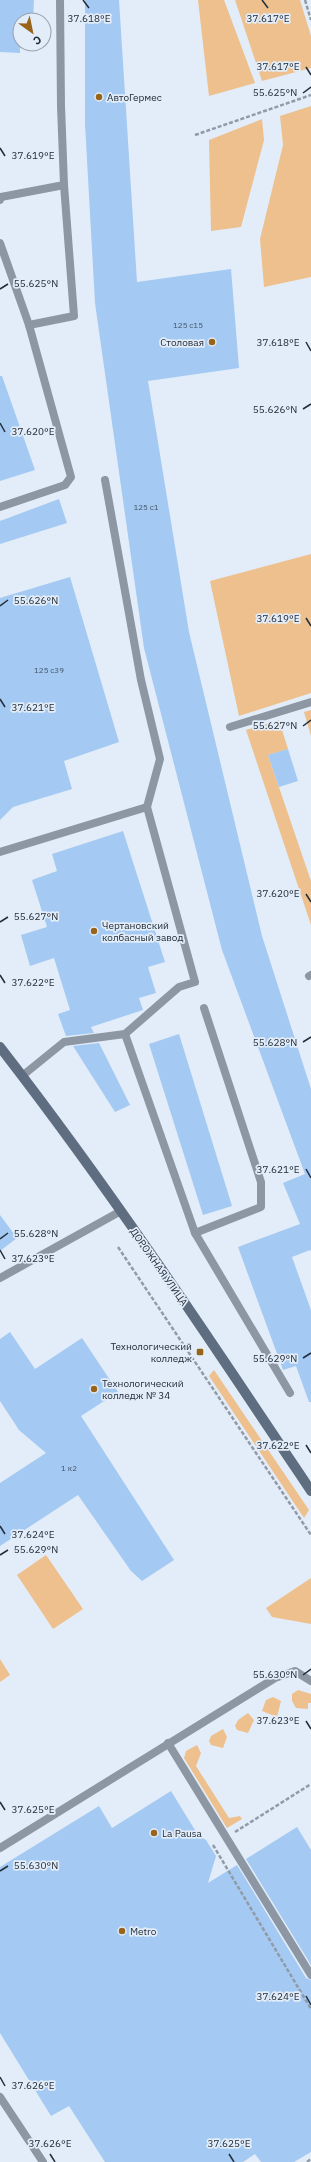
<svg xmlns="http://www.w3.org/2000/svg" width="311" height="2162" font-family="'IBM Plex Sans',sans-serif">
<rect width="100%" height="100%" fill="#e2edf9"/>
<!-- green -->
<g fill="#edc08d">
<polygon points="198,0 224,0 255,83 209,96"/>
<polygon points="235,0 300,0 311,36 311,68 262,81"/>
<polygon points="311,106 311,277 264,287 260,239 283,145 280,116"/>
<polygon points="262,119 264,140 241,227 211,231 209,140"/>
<polygon points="311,554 311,693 239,716 210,581"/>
<polygon points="311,710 311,736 304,712"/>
<polygon points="279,720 288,749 268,755 311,881 311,925 246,730"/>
<polygon points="214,1370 309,1510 304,1518 209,1376"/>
<polygon points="46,1555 83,1609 53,1629 17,1575"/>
<polygon points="311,1578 311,1624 272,1617 266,1608"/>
<polygon points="0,1659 10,1675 0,1682"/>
<polygon points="298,1690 311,1694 311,1703 308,1703 308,1709 296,1708 292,1701 292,1694"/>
<polygon points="273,1697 281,1701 277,1717 262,1711 266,1700"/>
<polygon points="248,1713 254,1720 248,1733 237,1730 235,1726 238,1720"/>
<polygon points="223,1729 227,1737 223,1748 211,1745 209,1741 211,1736"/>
<polygon points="197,1745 201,1753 196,1766 229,1818 240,1816 242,1819 227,1828 184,1758 186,1751"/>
</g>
<!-- building -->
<g fill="#a4c9f2">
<polygon points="0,0 34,0 33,20 20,20 20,53 0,52"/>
<polygon points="85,0 119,0 137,282 231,269 239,368 148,381 189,632 262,936 311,1089 311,1251 310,1250 292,1257 311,1310 311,1402 309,1402 296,1366 283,1370 238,1247 300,1224 283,1183 305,1174 222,950 144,648 95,303 85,124"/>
<polygon points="0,376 2,376 35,470 0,481"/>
<polygon points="59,499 67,523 0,544 0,521"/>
<polygon points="70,577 119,742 64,761 72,789 13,807 0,820 0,598"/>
<polygon points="288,749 298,781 279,787 268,755"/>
<polygon points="123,831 165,962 148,967 156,993 139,998 143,1010 91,1027 94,1033 66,1036 58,1014 70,1010 54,958 30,966 21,935 47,927 32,880 57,871 52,854"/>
<polygon points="179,1034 232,1206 203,1215 149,1044"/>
<polygon points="99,1043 130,1105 115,1112 73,1046"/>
<polygon points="0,1215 17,1238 0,1251"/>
<polygon points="10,1332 35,1369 82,1338 118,1392 81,1416 174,1560 142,1581 131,1571 78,1495 0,1546 0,1483 46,1453 19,1430 0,1401 0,1339"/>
<polygon points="171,1791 198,1835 206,1840 216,1856 208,1883 237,1865 306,1978 311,1980 311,2152 294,2162 261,2162 255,2154 243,2162 105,2162 69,2106 51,2116 0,2033 0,1867 99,1806 112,1828"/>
<polygon points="297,1827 311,1850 311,1965 246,1859"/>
</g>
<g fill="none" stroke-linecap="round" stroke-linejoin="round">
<!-- path -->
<g stroke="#919ba7" stroke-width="2.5" stroke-dasharray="4 2" stroke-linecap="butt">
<polyline points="305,0 311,20"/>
<polyline points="195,135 311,95"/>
<polyline points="118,1247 311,1535"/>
<polyline points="235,1832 311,1784"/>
<polyline points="213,1845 311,2009"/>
<polyline points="307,2162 311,2159"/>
</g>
<!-- service -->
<g stroke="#8c97a3" stroke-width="8">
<polyline points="0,200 1,197 64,185 61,106 60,0"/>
<polyline points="0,243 29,325 71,477 65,485 0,507"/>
<polyline points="29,325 74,316 64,185"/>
<polyline points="230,727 311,702"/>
<polyline points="0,852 147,807"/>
<polyline points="309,976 311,975"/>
<polyline points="125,1034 195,1233 290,1393"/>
<polyline points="22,1076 64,1042 125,1034 179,987 195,982 147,807 160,759 141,680 105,480"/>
<polyline points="195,1233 261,1207 261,1182 204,1008"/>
<polyline points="0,1278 121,1211"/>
<polyline points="168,1743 311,1975"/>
<polyline points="0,1848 275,1678 295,1671 311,1681"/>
<polyline points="0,2097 43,2162"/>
</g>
<!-- secondary -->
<path stroke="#5e6e80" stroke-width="10" d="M 0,1047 C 111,1190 211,1341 311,1491"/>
</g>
<!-- ticks -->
<path fill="none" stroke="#232d38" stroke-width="1.5" d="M 83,0 L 89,8M 262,0 L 268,8M 306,67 L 311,75M 303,93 L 311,87M 0,148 L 5,156M 0,289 L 8,284M 306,342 L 311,351M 303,409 L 311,404M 0,423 L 5,432M 0,606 L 8,600M 306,618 L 311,626M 0,699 L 5,707M 303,726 L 311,720M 306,894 L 311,902M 0,922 L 8,917M 0,975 L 5,983M 303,1042 L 311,1037M 306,1169 L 311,1178M 0,1239 L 8,1233M 0,1250 L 5,1259M 303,1358 L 311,1353M 306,1445 L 311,1453M 0,1526 L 5,1534M 0,1555 L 8,1550M 303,1675 L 311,1669M 306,1721 L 311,1729M 0,1802 L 5,1810M 0,1871 L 8,1866M 306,1996 L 311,2005M 0,2077 L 5,2086M 50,2154 L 55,2162M 229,2154 L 234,2162"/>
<!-- markers -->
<g fill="#98641a" stroke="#e2edf9" stroke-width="1.5">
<circle cx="99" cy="97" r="4"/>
<circle cx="212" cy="342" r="4"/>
<circle cx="94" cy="931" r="4"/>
<rect x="196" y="1348" width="8" height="8" rx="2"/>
<circle cx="94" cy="1389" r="4"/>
<circle cx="154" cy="1833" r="4"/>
<circle cx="122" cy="1931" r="4"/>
</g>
<g text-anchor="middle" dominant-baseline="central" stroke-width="3.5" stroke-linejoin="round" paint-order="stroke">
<!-- number labels -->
<g font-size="8" fill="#435466">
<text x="188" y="325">125 с15</text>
<text x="146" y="507">125 с1</text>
<text x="49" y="670">125 с39</text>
<text x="69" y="1468">1 к2</text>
</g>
<!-- poi labels -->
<g font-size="10" fill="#232d38" stroke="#e2edf9" text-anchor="start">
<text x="107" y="97">АвтоГермес</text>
<text x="204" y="342" text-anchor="end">Столовая</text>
<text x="102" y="925">Чертановский<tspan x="102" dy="12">колбасный завод</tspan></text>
<text x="192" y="1346" text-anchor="end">Технологический<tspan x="192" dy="12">колледж</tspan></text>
<text x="102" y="1383">Технологический<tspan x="102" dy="12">колледж № 34</tspan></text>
<text x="162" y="1833">La Pausa</text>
<text x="130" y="1931">Metro</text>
</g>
<!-- street labels -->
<g font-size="10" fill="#232d38" stroke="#e2edf9">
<text transform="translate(159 1267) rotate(55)">ДОРОЖНАЯ УЛИЦА</text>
</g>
</g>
<g font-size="10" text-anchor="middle" fill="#232d38" stroke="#e2edf9" stroke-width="3.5" stroke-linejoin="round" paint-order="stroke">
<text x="89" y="22">37.618°E</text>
<text x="268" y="22">37.617°E</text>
<text x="278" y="70">37.617°E</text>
<text x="275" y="96">55.625°N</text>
<text x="33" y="159">37.619°E</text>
<text x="36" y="287">55.625°N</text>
<text x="278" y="346">37.618°E</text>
<text x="275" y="413">55.626°N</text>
<text x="33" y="435">37.620°E</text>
<text x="36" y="604">55.626°N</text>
<text x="278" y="622">37.619°E</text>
<text x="33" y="711">37.621°E</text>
<text x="275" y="729">55.627°N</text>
<text x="278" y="897">37.620°E</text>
<text x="36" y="920">55.627°N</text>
<text x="33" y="986">37.622°E</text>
<text x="275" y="1046">55.628°N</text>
<text x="278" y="1173">37.621°E</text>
<text x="36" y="1237">55.628°N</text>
<text x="33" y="1262">37.623°E</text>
<text x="275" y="1362">55.629°N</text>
<text x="278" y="1449">37.622°E</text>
<text x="33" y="1538">37.624°E</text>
<text x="36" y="1553">55.629°N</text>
<text x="275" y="1678">55.630°N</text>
<text x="278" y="1724">37.623°E</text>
<text x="33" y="1813">37.625°E</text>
<text x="36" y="1869">55.630°N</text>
<text x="278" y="2000">37.624°E</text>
<text x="33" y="2089">37.626°E</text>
<text x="50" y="2147">37.626°E</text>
<text x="229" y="2147">37.625°E</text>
</g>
<!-- north arrow -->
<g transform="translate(32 32) rotate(147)"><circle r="19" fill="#e2edf9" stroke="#96a0ac"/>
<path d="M0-3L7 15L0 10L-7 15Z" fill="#98641a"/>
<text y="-6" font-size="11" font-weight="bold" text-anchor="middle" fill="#232d38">С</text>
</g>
</svg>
